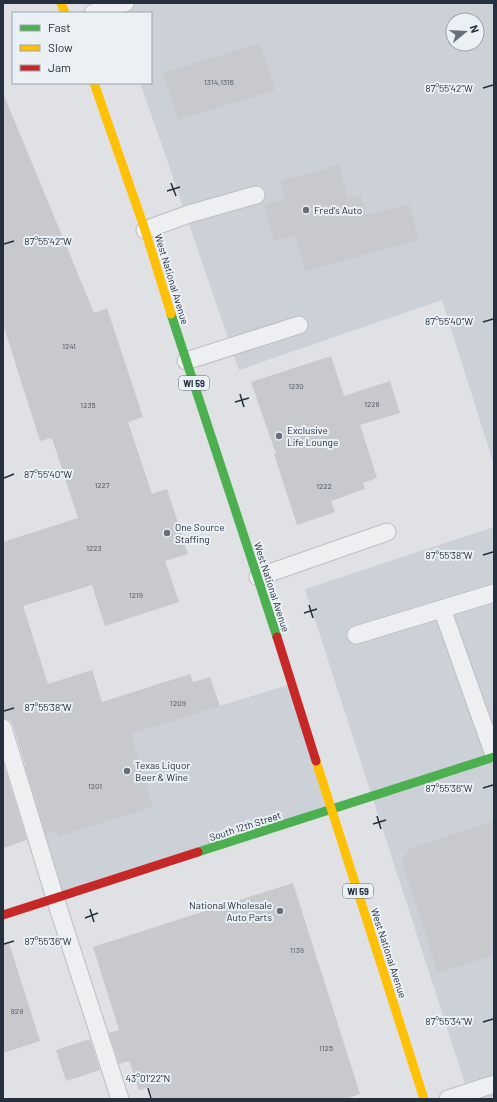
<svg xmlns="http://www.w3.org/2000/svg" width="497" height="1102" font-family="Barlow,sans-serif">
<rect width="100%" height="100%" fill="#dfe1e4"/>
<!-- built -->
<g fill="#ccd1d8" fill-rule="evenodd">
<path d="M 107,3 L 494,3 L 494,465 L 442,300 L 239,370 L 164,151 L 140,83 L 151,83 L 151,13 L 111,13 ZM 453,20 L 477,20 L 477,44 L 453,44 Z"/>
<polygon points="494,527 494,1099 470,1099 305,589"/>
<polygon points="291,684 332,809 55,898 16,769"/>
</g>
<!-- building -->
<g fill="#c7c9cc">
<polygon points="260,43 275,90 178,120 163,73"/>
<polygon points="3,93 94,313 107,308 143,417 128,422 152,494 167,489 188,554 165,561 179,602 105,626 92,585 23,606 48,684 92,670 102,702 190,674 193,682 210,677 220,706 131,734 153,807 59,836 57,831 46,834 13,725 10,720 3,718 3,542 78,518 52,438 40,441 3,324"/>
<polygon points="339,165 348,199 361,195 366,215 409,204 419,240 305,271 295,235 274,241 264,205 285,199 280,181"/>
<polygon points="331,356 344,396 390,381 400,413 360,425 377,478 363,483 365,489 331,501 335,512 297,525 274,454 276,454 251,382"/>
<polygon points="3,762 27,840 3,848"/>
<polygon points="494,821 494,955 438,973 402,861 410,848"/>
<polygon points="293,883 360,1094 345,1099 153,1099 149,1087 139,1090 129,1061 119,1064 109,1033 119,1030 93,947"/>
<polygon points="9,943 40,1041 3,1053 3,944"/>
<polygon points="90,1039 100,1070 66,1081 56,1050"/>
</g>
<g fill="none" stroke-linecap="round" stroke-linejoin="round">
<defs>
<g id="lane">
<polyline points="93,13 125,3"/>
<polyline points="145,230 189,214 256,195"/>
<polyline points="186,361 299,325"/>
<polyline points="258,577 387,532"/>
<polyline points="442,609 494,755"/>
<polyline points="356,635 494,593"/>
<polyline points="3,728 55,898 120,1099"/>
<polyline points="448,1099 494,1084"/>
</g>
</defs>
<!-- lane casing -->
<use href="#lane" stroke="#bdbfc2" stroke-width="19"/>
<!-- lane -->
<use href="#lane" stroke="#eeeff1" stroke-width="17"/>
<!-- fast -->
<g stroke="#4caf50" stroke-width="9">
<polyline points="171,314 277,637"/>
<polyline points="198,852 494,757"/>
</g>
<!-- slow -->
<g stroke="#ffc107" stroke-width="9">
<polyline points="61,3 65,13"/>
<polyline points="94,83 145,230 171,314"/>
<polyline points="316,761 424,1099"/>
</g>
<!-- jam -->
<g stroke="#c62828" stroke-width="9">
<polyline points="277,637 316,761"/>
<polyline points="3,915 198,852"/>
</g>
</g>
<!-- ticks -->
<path fill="none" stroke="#25303f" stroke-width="1.5" d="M 483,88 L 493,85M 171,183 L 176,196M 167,191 L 180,187M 4,244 L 14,241M 483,322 L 493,319M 240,394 L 244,407M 235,402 L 249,398M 4,478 L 14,474M 483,555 L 493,552M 309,605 L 313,618M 304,613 L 317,609M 4,711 L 14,708M 483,788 L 493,785M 377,816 L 381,829M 373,824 L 386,820M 90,909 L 94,922M 85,918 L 98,913M 4,944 L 14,941M 483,1022 L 493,1019M 148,1088 L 151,1098"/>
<!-- markers -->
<g fill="#666e79" stroke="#ebf0f5" stroke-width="1.5">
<circle cx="306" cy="210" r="4"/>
<circle cx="279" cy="436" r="4"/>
<circle cx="167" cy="533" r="4"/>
<circle cx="127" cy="771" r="4"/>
<circle cx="280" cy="911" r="4"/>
</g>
<g text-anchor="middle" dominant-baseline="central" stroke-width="4" stroke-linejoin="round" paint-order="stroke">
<!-- number labels -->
<g font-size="8" fill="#4e5763">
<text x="219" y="82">1314,1316</text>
<text x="69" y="346">1241</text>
<text x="296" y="386">1230</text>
<text x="372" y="404">1228</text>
<text x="88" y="405">1235</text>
<text x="102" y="485">1227</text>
<text x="324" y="486">1222</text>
<text x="94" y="548">1223</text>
<text x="136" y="595">1219</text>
<text x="178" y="703">1209</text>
<text x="95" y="786">1201</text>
<text x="297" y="950">1139</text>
<text x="17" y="1011">828</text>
<text x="326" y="1048">1125</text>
</g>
<!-- shield labels -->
<g fill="#ebf0f5" stroke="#606a76" stroke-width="1">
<rect x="179" y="376" width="30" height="14" rx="3"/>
<rect x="343" y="884" width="30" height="14" rx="3"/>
</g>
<g font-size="9" font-weight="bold" fill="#25303f">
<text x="194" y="383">WI 59</text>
<text x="358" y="891">WI 59</text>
</g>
<!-- poi labels -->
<g font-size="10" fill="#25303f" stroke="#ebf0f5" text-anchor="start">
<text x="314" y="210">Fred's Auto</text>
<text x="287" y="430">Exclusive<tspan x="287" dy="12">Life Lounge</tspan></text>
<text x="175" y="527">One Source<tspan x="175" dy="12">Staffing</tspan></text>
<text x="135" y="765">Texas Liquor<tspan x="135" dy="12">Beer &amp; Wine</tspan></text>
<text x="272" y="905" text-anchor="end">National Wholesale<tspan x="272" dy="12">Auto Parts</tspan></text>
</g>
<!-- street labels -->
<g font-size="10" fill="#25303f" stroke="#ebf0f5">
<text transform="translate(172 279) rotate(73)">West National Avenue</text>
<text transform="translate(272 587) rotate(72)">West National Avenue</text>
<text transform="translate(245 826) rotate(-18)">South 12th Street</text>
<text transform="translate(389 953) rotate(72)">West National Avenue</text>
</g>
</g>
<g font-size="10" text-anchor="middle" fill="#25303f" stroke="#ebf0f5" stroke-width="4" stroke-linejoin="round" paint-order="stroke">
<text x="449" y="92">87°55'42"W</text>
<text x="48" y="245">87°55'42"W</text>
<text x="449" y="325">87°55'40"W</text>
<text x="48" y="478">87°55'40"W</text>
<text x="449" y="559">87°55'38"W</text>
<text x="48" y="711">87°55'38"W</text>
<text x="449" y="792">87°55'36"W</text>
<text x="48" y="945">87°55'36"W</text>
<text x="449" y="1025">87°55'34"W</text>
<text x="148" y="1082">43°01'22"N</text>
</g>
<!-- border -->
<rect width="497" height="1102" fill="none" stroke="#25303f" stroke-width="8"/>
<!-- legend -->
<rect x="12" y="12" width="140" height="72" fill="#ebf0f5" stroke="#9ca3ac"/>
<rect x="20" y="25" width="20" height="6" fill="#4caf50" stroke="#9ca3ac"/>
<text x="48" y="32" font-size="12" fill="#25303f">Fast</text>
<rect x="20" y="45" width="20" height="6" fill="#ffc107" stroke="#9ca3ac"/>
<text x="48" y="52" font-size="12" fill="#25303f">Slow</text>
<rect x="20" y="65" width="20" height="6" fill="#c62828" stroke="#9ca3ac"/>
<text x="48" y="72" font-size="12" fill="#25303f">Jam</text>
<!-- north arrow -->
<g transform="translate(465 32) rotate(72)"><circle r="19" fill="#ebf0f5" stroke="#9ca3ac"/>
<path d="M0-3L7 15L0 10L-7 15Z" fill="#666e79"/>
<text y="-6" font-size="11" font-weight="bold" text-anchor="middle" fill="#25303f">N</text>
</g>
</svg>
